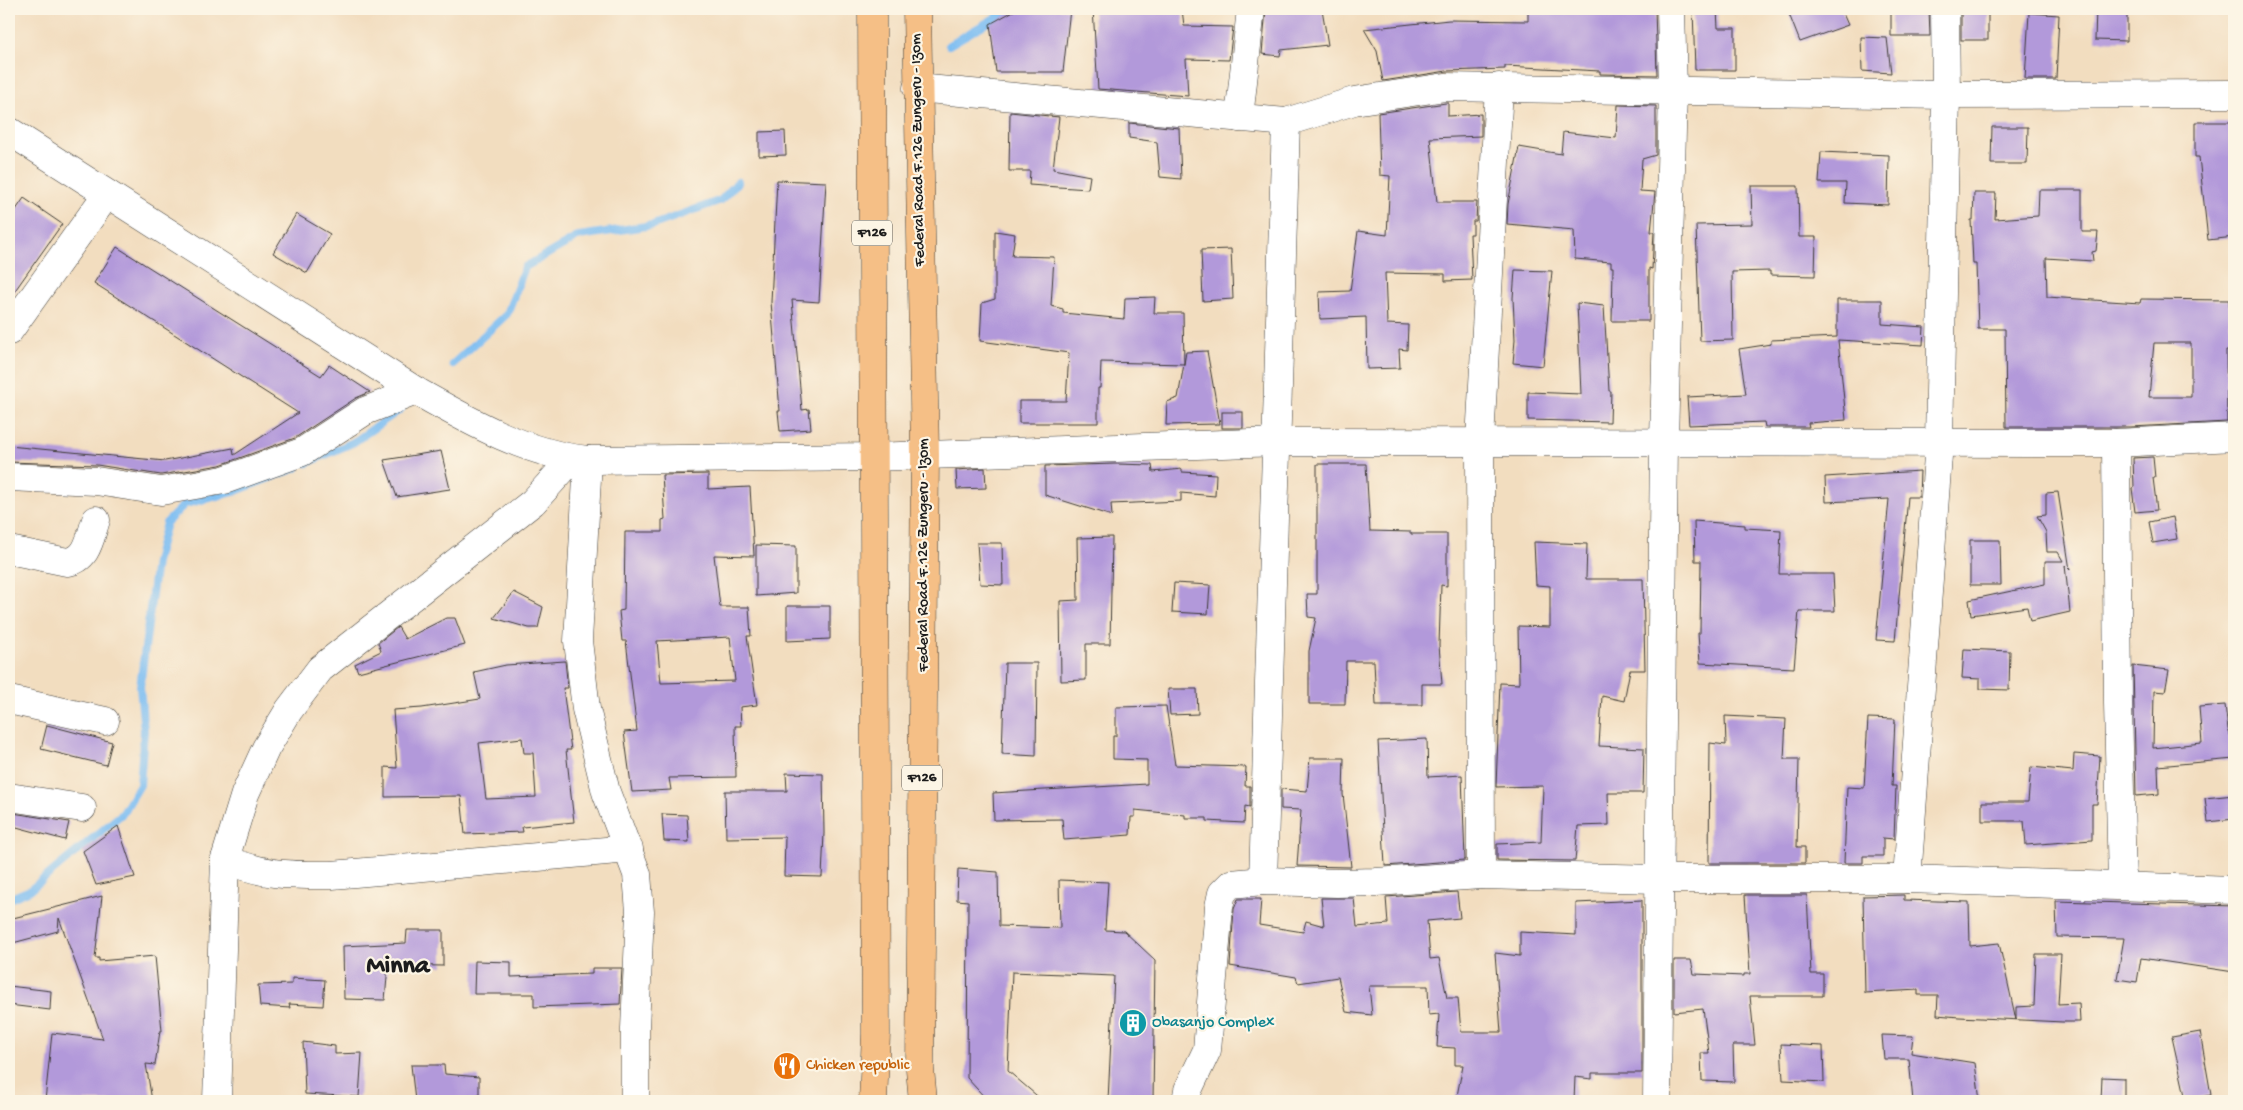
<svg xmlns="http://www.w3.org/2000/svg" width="2243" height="1110" font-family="'Gochi Hand',sans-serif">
<rect width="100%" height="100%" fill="#fcf5e5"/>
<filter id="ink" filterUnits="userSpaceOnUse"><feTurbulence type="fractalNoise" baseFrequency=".02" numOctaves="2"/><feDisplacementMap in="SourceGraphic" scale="10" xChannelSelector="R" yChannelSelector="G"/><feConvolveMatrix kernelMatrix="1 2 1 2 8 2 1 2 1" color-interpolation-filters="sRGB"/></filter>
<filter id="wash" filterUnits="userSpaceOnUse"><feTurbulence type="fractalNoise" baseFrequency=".0096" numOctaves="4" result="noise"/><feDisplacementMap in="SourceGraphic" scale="20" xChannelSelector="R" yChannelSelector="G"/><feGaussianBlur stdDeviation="1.12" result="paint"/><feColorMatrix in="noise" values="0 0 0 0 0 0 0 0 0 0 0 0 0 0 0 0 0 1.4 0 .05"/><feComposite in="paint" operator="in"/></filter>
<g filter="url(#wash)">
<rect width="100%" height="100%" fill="#f2ddbf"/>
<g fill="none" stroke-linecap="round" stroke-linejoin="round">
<!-- stream -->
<g stroke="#7ebef2" stroke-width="8">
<polyline points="949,45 1010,9"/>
<polyline points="453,364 507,314 525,267 579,236 653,225 721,200 738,182"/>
<polyline points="307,463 354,442 401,409"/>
<polyline points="9,899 30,890 123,813 140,785 144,731 140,687 156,562 166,523 185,504 233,492 296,468"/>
</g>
</g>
<g id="blocks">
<!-- building -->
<g fill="#b299da" fill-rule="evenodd">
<polygon points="1017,9 1070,9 1063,72 996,72 990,24"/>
<polygon points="1093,9 1182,9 1184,26 1233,27 1229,60 1186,59 1188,96 1098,89"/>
<polygon points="1266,9 1322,9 1328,45 1281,50 1280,56 1262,54"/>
<polygon points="1528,9 1655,9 1657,75 1600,74 1600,71 1505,66 1505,69 1447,71 1383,81 1377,51 1364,29 1449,20 1528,21"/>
<polygon points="1693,9 1717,9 1718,28 1735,28 1735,70 1695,70"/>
<polygon points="1787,9 1841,9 1848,25 1800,42"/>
<polygon points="1891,9 1929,9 1930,36 1891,36"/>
<rect x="1961" y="9" width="27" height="31"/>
<polygon points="2096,9 2127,9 2127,41 2095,40"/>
<polygon points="2029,13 2059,15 2056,79 2025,79"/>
<polygon points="1861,37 1887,38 1891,73 1862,71"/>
<polygon points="1446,103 1448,103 1448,116 1481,114 1481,136 1430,138 1437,202 1477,202 1476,221 1473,221 1473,234 1470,234 1472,280 1445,281 1445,274 1385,273 1387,324 1408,325 1407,350 1399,349 1400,368 1367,369 1366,317 1320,319 1319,292 1350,291 1358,231 1387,235 1390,176 1380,175 1378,113"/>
<polygon points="1618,105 1656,106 1656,155 1642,159 1640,191 1655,192 1651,232 1654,232 1652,269 1649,268 1649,321 1612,321 1613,267 1611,267 1611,262 1575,259 1574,230 1507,224 1508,204 1519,147 1561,154 1563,132 1616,138"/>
<polygon points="1010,112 1059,117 1053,169 1090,176 1088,189 1029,185 1030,171 1009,171"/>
<polygon points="2195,122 2234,122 2234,157 2231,157 2234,183 2234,237 2208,240 2199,157 2195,157"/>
<polygon points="1129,123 1179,128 1181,179 1160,177 1157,142 1129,138"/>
<polygon points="1992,127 2028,127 2027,164 1991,164"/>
<polygon points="785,131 786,155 759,156 759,132"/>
<polygon points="1821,152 1889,155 1888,205 1845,203 1846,183 1819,183"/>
<polygon points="777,180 826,182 819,302 792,300 802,410 809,409 811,429 780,431 778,411 780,411 771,302"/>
<polygon points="1751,186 1798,186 1799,237 1816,237 1815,276 1770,275 1770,271 1732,272 1733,340 1700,341 1696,225 1752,224"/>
<path d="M 2039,190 L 2082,190 L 2082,232 L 2098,232 L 2096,251 L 2092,252 L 2093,261 L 2046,258 L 2047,297 L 2140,303 L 2141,299 L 2229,300 L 2230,326 L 2234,327 L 2234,350 L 2226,350 L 2227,422 L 2131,427 L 2006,427 L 2005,329 L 1978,329 L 1976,264 L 1973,264 L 1971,220 L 1973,220 L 1974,193 L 1996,193 L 1995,219 L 2038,216 ZM 2154,343 L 2191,343 L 2191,397 L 2149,397 Z"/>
<polygon points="24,198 62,224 9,299 9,220"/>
<polygon points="296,214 330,234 307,273 273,253"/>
<polygon points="995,231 1015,234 1012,256 1054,257 1051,306 1063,309 1063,313 1124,319 1125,298 1155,297 1154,313 1183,313 1184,364 1186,352 1207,351 1220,424 1166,425 1167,402 1178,398 1184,364 1101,362 1100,388 1098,388 1098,423 1019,423 1019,401 1066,401 1069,353 980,341 982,303 995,299"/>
<polygon points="117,247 321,376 329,365 370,392 356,398 295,438 220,465 161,475 97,465 9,462 9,446 165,461 233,448 234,455 298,413 94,283"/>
<polygon points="1231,249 1233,299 1203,301 1201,250"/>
<polygon points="1515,270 1552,271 1543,366 1513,363 1515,340 1513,298"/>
<polygon points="1837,300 1882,300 1882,324 1924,327 1923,345 1838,340 1846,420 1808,423 1809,427 1765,427 1764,422 1689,425 1687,397 1746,394 1739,349 1771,344 1771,340 1837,337"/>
<polygon points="1577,303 1604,306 1609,391 1611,391 1610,422 1528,420 1528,392 1581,394"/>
<rect x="1222" y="412" width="21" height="16"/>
<polygon points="441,451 450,489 397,497 384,460"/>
<polygon points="2153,457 2155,478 2153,478 2157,510 2135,512 2132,488 2134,487 2133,458"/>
<polygon points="1116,464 1152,465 1153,472 1182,469 1182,472 1216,474 1215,496 1181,493 1181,501 1111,504 1112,516 1045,495 1045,466"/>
<polygon points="1317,464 1366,464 1370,531 1411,532 1411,534 1447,534 1447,586 1441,585 1439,645 1442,684 1422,684 1422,705 1376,705 1374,661 1346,661 1345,704 1309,704 1309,651 1316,618 1308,617 1307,594 1317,594"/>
<polygon points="985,468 986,488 957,489 956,470"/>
<polygon points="1920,471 1919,497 1908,497 1895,641 1876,640 1889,499 1826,502 1825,477"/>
<path d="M 708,474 L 708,489 L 750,487 L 754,556 L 714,555 L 720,607 L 749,607 L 751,636 L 747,636 L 757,705 L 740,707 L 741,726 L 735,726 L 736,777 L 669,778 L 671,790 L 632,792 L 624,732 L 637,731 L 626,641 L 622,641 L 619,611 L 624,610 L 625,532 L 662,532 L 662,520 L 665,519 L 662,475 ZM 730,637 L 735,681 L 661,683 L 657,641 Z"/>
<polygon points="2058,492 2070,570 2065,565 2070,612 2030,621 2027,607 1971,615 1969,600 2045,584 2045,561 2063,561 2058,552 2047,552 2046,532 2037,516 2046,515 2046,493"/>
<polygon points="2173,517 2177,539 2153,543 2149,522"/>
<polygon points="1694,521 1745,525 1745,528 1781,530 1779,574 1833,574 1835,611 1799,611 1794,668 1700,663 1698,633 1700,633 1701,561 1695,561"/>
<polygon points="1112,537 1110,644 1086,644 1086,680 1061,681 1060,601 1078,600 1077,538"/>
<polygon points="1970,540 2000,540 2001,585 1970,585"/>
<polygon points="1534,542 1587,544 1586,579 1643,579 1645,670 1630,670 1624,701 1602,696 1599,746 1644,748 1643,793 1608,793 1609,825 1578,826 1575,861 1497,860 1497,844 1541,842 1543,786 1496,787 1500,683 1519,684 1518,626 1550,627 1550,586 1536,585"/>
<polygon points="977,543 1002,543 1003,585 980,584"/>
<polygon points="756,545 796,546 796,593 756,596"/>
<polygon points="1174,583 1210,585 1208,614 1172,612"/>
<polygon points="514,592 543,607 538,628 529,628 494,618"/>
<polygon points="787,606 830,606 830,639 787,641"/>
<polygon points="446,618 455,618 465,645 358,672 355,664 381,651 378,643 398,627 405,639"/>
<polygon points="1964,649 2010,651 2009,690 1980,689 1980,679 1962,678"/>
<path d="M 565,661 L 568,688 L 563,688 L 571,750 L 566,750 L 574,822 L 522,827 L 523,832 L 465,834 L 461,796 L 385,797 L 385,767 L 397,768 L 393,710 L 422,708 L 480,699 L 474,672 L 506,665 ZM 522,738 L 524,753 L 533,753 L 536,797 L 486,799 L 479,743 Z"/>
<polygon points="1005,663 1037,663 1036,756 1002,754"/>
<polygon points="2133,666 2169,670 2165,692 2154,691 2153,748 2202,743 2199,707 2225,705 2228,729 2234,746 2234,759 2158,766 2159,794 2136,796"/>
<polygon points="1168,689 1197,689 1198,714 1170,715"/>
<polygon points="1166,706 1175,765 1246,767 1245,786 1250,786 1250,807 1245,806 1244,823 1207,821 1207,818 1185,818 1185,815 1135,810 1135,817 1131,817 1130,835 1064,840 1062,819 994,820 993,793 1147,784 1147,760 1113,759 1113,736 1116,736 1116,707"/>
<polygon points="1725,716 1786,719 1784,759 1799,759 1797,847 1805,847 1805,863 1709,863 1710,743 1726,745"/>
<polygon points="1868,718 1895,719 1892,786 1896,786 1894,839 1883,838 1883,856 1863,856 1863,863 1844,863 1847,787 1864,788"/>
<polygon points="47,725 112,742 106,765 41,749"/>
<polygon points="1427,739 1428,777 1462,775 1465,860 1385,866 1378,741"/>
<polygon points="2074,754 2100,756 2097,804 2092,804 2092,840 2026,845 2024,821 1982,821 1982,802 2028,802 2031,767 2073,771"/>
<polygon points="1310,758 1344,758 1343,794 1351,867 1297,866 1301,810 1281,809 1281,789 1307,791"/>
<polygon points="786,773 823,774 824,833 822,877 784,876 785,837 726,838 725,791 787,791"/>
<polygon points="2234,795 2234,819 2208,822 2205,798"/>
<polygon points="13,813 69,822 65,840 9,825"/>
<polygon points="662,814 687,815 689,842 664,841"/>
<polygon points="118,826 135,877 96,885 83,851"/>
<polygon points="958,869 998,872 999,926 1060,928 1059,880 1108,882 1105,930 1124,931 1155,960 1153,1101 1108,1101 1114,976 1012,972 1008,1071 1043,1101 988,1101 967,1078 968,901 957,900"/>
<polygon points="1457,892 1460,918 1427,921 1430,959 1439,958 1447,998 1458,998 1461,1032 1501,1032 1495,953 1520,956 1520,932 1576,935 1576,903 1642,900 1642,1073 1592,1073 1592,1079 1575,1077 1574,1101 1456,1101 1463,1065 1455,1065 1455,1048 1437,1047 1439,1014 1429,1015 1428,986 1369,986 1372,1015 1346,1012 1338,977 1298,983 1296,977 1230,966 1234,909 1238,899 1261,899 1259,925 1303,932 1306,921 1324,926 1321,898 1354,898 1357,927 1388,924 1386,897"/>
<polygon points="1745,895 1807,895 1811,974 1823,974 1823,996 1750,996 1755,1045 1733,1045 1734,1082 1702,1081 1701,1053 1709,1053 1703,1009 1674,1012 1674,960 1691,960 1694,974 1744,976 1744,974 1750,974"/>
<polygon points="1904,895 1904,900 1969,902 1970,946 1999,943 2016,1020 2016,1007 2034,1006 2036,954 2061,954 2058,1004 2079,1003 2080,1022 2063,1022 1959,1017 1937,1015 1938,995 1918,995 1918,990 1865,993 1863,896"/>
<polygon points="102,896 95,958 99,958 99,961 155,956 162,1031 160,1031 155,1065 146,1064 152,1101 45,1101 52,1033 103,1039 59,918 58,931 9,944 9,919"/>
<polygon points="2056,901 2234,906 2234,972 2141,958 2137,982 2117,979 2124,938 2057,937"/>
<polygon points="407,930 443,930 443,966 388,965 385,1000 344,999 343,946 406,943"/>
<polygon points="475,961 511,962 511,977 592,974 592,968 622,968 620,1004 534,1007 534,994 474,994"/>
<polygon points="292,978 325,980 323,1006 289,1004 290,1008 260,1006 258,985 292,984"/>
<polygon points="9,986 51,991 50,1010 9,1005"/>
<polygon points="2200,1032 2211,1095 2186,1100 2172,1037"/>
<polygon points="1882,1035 1913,1036 1911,1053 1975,1063 1980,1101 1913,1101 1909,1059 1884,1059"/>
<polygon points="303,1042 335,1046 335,1054 362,1053 359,1097 305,1094"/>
<polygon points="1781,1044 1823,1046 1824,1082 1783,1080"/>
<polygon points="411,1065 444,1065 445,1074 479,1077 479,1101 415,1101"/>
<polygon points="2102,1077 2124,1078 2124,1101 2101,1101"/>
</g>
</g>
</g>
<g filter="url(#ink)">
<use href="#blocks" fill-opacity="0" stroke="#3c3934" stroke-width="1"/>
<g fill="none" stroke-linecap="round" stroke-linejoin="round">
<defs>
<g id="minor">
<polyline points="917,88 1286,122 1354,101 1445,87 1946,95 2234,94"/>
<polyline points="1239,118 1251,9"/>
<path d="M 9,131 L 416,391 C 469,421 526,454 588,460 L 873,457 L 1277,442 L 2116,443 L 2234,437"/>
<polyline points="9,331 107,194"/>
<polyline points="2116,443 2118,703 2122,885"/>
<polyline points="588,460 578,641 586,709 606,792 637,874 640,912 635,1029 635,1101"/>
<polyline points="9,477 96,481 161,491 224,480 302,452 365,411 416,391"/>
<path d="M 9,550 L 67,562 C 88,560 90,537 96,520"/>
<polyline points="9,700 105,721"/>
<polyline points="9,797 82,808"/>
<path d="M 225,859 C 265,876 289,875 332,875 L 629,849"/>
<polyline points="1481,875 1480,441 1499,87"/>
<polyline points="1907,879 1939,442 1946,95 1945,9"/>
<polyline points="1263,881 1286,122"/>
<polyline points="217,1101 225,859 245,794 266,748 289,710 320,669 533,502 572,459"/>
<polyline points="1186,1101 1188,1090 1207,1050 1219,907 1222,893 1231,884 1263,881 1337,883 1376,882 1481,875 1659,879 1907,879 2234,890"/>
<polyline points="1657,1101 1664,441 1673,91 1671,9"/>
</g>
<g id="major">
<polyline points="872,9 876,1034 873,1101"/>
<polyline points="917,9 925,454 920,1069 923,1101"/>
</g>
</defs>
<!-- minor casing -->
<use href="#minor" stroke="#3c3934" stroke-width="29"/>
<!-- major casing -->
<use href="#major" stroke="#3c3934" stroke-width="29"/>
<!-- minor -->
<use href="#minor" stroke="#fff" stroke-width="28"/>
<!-- major -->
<use href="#major" stroke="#f5bf86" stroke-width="28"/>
</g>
</g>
<!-- icons -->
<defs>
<symbol id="building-disc" viewBox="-11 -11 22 22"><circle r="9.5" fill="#0f9aa8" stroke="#fcf5e5"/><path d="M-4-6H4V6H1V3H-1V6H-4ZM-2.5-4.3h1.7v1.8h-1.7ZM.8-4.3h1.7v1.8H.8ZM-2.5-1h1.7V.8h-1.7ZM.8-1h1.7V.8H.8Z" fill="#fff"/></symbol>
<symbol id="restaurant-disc" viewBox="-11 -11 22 22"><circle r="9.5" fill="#e8710a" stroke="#fcf5e5"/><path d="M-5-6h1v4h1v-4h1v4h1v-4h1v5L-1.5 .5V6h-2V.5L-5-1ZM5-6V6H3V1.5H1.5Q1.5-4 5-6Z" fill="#fff"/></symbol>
</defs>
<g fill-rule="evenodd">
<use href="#building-disc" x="1117" y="1007" width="32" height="32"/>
<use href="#restaurant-disc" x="771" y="1050" width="32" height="32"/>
</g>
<g text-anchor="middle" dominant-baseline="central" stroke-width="4.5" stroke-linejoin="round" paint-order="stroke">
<!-- shield labels -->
<g fill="#fcf5e5" stroke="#5f5d58" stroke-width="1">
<rect x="852" y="220.5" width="40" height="25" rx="4"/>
<rect x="902" y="765.5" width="40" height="25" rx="4"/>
</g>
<g font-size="15" font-weight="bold" fill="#1c1c1c">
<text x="872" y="233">F126</text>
<text x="922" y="778">F126</text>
</g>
<!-- street labels -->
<g font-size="16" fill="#1c1c1c" stroke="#fcf5e5">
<text transform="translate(919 150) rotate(-91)">Federal Road F.126 Zungeru - Izom</text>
<text transform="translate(924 555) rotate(-90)">Federal Road F.126 Zungeru - Izom</text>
</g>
<!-- culture labels -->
<g font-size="16" fill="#0d838f" stroke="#fcf5e5" text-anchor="start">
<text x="1152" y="1023">Obasanjo Complex</text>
</g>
<!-- food labels -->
<g font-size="16" fill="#c56008" stroke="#fcf5e5" text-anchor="start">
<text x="806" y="1066">Chicken republic</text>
</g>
<!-- town labels -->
<g font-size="26" font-weight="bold" fill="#1c1c1c" stroke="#fcf5e5">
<text x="398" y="967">Minna</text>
</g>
</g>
<!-- margin -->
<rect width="2243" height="1110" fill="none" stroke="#fcf5e5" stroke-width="30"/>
</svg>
